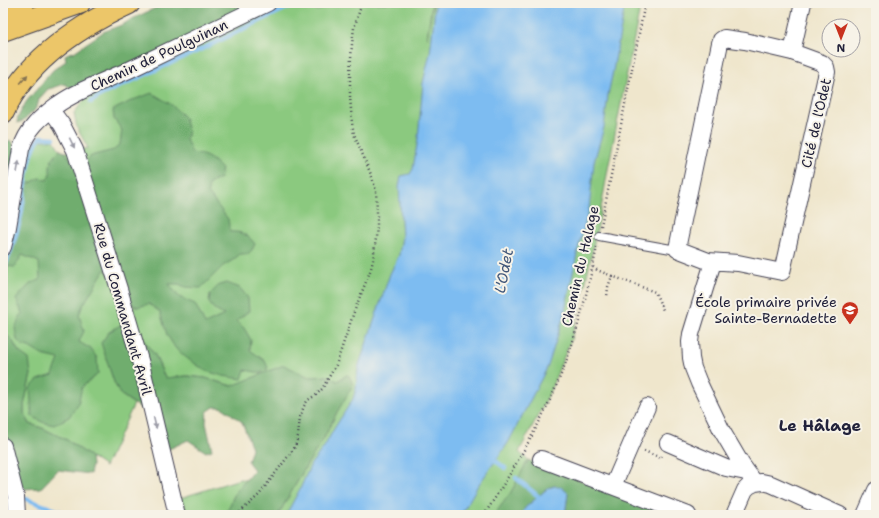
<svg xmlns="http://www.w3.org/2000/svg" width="879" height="518" font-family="'Shantell Sans',sans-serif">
  <rect width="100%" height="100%" fill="#f7f3e8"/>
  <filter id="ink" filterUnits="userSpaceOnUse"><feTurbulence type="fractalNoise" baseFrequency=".025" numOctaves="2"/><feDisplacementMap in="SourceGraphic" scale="8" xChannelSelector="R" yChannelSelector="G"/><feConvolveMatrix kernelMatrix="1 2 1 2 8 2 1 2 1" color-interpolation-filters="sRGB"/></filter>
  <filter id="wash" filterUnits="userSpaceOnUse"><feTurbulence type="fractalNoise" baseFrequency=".012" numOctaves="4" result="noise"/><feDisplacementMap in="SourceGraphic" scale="16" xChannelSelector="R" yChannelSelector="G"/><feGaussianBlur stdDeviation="0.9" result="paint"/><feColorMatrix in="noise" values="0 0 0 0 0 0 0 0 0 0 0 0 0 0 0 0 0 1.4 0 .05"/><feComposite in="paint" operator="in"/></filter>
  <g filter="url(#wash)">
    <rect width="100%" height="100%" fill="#efe6cc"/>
    <path fill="#8bc97f" stroke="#56765d" d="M284 3H312L317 11 326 7 329 3H432L427 38 433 3H515L348 515H278L308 463 324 438 336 414 350 377 347 375 337 381 327 376 232 386 205 378 187 376 165 378 155 355 108 364 114 382 120 394 134 404 105 467 67 440 42 428 30 424 24 413V405L31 374 12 340 3 331V276L10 262 20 210 29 148 38 140H54L60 150 65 152 88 148 77 128 74 113 85 99 198 43 239 27 265 14Z
      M586 3H641L608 169 599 220 585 285 571 340 547 398 519 452 528 460 532 465 665 515H430Z
      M240 479 246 480 235 493 226 515H183L180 498Z"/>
    <path fill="#70ad6e" stroke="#496854" d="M166 3H284L265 14 239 27 198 43 85 99 73 87H69L65 84C59 85 54 88 48 89L39 99 38 104 34 111 23 121 17 123 18 117 26 102 53 70 66 61 65 55 69 53 74 52 103 32 124 24 130 20Z
      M152 93 172 105 184 117 188 131 186 139 192 153C207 155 211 158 222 169L220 178 209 184 208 193 228 219 230 232C242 231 248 235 255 244L252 250 248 254H240L233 260 223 266 201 288 185 287 179 284H169L179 297 195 304 205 324 224 315 215 310 209 303 210 294 219 285 227 283 240 288 248 298 249 311 236 321 244 328 251 340 250 350 265 361 268 368 261 373 245 370 242 379 223 376 206 371 188 359 176 349 167 335 160 312 149 304 137 307 126 300 105 269 82 307 79 315 84 331 79 342 91 349 97 358 98 374 82 387 78 404 69 417 54 425 42 422 32 416 30 388 38 380 53 375 59 359 42 355 29 347 22 345 17 340 15 328 22 313 16 299 31 283 40 280 39 262 22 255 15 267 3 266V154L5 146 9 140 13 143 16 153 8 187 28 184 40 178 47 180C51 173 50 175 50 167 50 161 55 154 60 150L65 152 74 164 85 162 90 157 94 155 114 150 120 144 122 130 114 119 113 110 133 100Z
      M122 324 142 338 155 355 165 378 187 376 205 378 232 386 284 365 309 377 327 376 337 381 347 375 350 377 353 385 336 414 324 438 308 463 278 515H226L235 493 254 470 248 462 252 448 242 422 223 408 219 407H214L207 412 206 423 212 450 206 452 188 440 167 450 148 413 120 394 114 382 101 343 109 332Z
      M3 331 12 340 19 352 29 359 31 374 24 405V413L30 424 42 428 67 440 91 457 92 465 90 474 58 470 41 488 23 489 3 486Z
      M528 460 671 515H565L568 493 555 486 548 488 525 508 521 515H494L511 492Z"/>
    <path fill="#7dbcf1" stroke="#506f96" d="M435 3H625L622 22 613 71 608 95 604 127 594 162 589 209 578 249 564 315 548 366 508 443 477 487 461 515H286L301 487 311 464 324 447 334 429 353 399 356 389 357 376 359 365 390 274 399 255 402 237 399 187 401 176 410 174 413 169 418 138 423 83 430 53 434 18Z
      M555 486 561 487 568 493 565 515H521L525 508 548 488Z"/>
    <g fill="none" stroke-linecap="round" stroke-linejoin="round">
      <path stroke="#7dbcf1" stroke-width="4.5" d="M91 102 101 95 204 48 297 3
        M3 270C11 252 17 234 21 215 25 194 27 154 40 137L54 138
        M492 458 505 468
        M516 478 538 496
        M26 499 70 515"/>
    </g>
  </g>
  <g filter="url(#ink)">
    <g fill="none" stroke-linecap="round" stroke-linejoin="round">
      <g stroke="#413f51" stroke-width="10">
        <path id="service" d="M599 236 671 249H677"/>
      </g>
      <g stroke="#413f51" stroke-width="18">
        <path id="minor" d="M724 38 745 41 792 52 822 63 826 67 827 72 782 272 738 263 708 261 677 249 720 43 721 40Z
          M792 52 803 3
          M51 110 62 125 75 150 119 289 141 364 177 515
          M3 247 8 227 21 149C27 129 41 117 57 105 80 89 107 80 131 69 177 47 222 25 268 3
          M713 262 691 334 690 342 691 358 693 368 699 383 722 431 742 465 755 483 762 482 771 484 840 515
          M668 443 726 468 746 472
          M3 446 16 497 17 515
          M541 459 688 515
          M613 486 647 407
          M734 515 745 490 749 486 755 483
          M865 515 876 490"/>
      </g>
      <g stroke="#413f51" stroke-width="24">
        <path id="primary" d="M3 11 23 3
          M3 30 79 3
          M3 112C26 61 79 26 129 3"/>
      </g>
      <path stroke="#413f51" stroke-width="2.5" stroke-dasharray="1 3" stroke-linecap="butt" d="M601 226 645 3
        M593 267 597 270 612 276 608 287 607 297
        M612 276 655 292 663 310
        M644 451 661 458 662 456
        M237 515 259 495 295 447 298 436 300 417 304 406 308 400 316 395 322 389 336 365 354 312 371 269 373 260 376 238 377 225V210L376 191 372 177 354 134 352 123 350 96V72L352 44 354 28 362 3
        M484 515C516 466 547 414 567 359 580 322 589 284 597 247"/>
      <use href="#service" stroke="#fff" stroke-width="8"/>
      <use href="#minor" stroke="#fff" stroke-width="16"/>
      <use href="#primary" stroke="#ecc669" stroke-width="22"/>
    </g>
    <defs><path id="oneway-solid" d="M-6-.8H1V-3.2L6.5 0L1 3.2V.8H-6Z"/></defs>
    <use fill="#877452" href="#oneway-solid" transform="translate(24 79) rotate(-50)"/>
    <g fill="#9c9ca7">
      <use href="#oneway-solid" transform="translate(72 143) rotate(64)"/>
      <use href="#oneway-solid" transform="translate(18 167) rotate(-80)"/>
      <use href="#oneway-solid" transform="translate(155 423) rotate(76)"/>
    </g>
  </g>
  <defs>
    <g id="school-pin" transform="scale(0.9)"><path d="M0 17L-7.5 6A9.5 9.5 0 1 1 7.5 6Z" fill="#c8321e" stroke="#f7f3e8"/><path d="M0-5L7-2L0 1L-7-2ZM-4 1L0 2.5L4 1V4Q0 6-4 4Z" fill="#fff"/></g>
  </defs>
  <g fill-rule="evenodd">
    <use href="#school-pin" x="850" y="310"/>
  </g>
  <g text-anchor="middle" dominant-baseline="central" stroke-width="4" stroke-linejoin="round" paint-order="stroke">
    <g font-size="14" fill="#22223b" stroke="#f7f3e8">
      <text transform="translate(159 55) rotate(-25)">Chemin de Poulguinan</text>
      <text transform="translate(816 123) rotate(-77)">Cité de l'Odet</text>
      <text transform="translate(580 266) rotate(-77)">Chemin du Halage</text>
      <text transform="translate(123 309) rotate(74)">Rue du Commandant Avril</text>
    </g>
    <g font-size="14" fill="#22223b" stroke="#f7f3e8" text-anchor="end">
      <text x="837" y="302">École primaire privée<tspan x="837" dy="16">Sainte-Bernadette</tspan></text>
    </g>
    <g font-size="15" font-style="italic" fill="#42587b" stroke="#f7f3e8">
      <text transform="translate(504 271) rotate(-79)">L'Odet</text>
    </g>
    <g font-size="16" font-weight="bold" fill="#22223b" stroke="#f7f3e8">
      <text x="820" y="425">Le Hâlage</text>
    </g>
  </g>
  <rect width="879" height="518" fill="none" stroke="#f7f3e8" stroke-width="16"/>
  <g transform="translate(841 38) rotate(180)"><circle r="19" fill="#f7f3e8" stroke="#a29fa3"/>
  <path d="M0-3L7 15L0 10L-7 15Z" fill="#c8321e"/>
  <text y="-6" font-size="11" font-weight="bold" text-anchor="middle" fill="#22223b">N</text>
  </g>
</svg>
